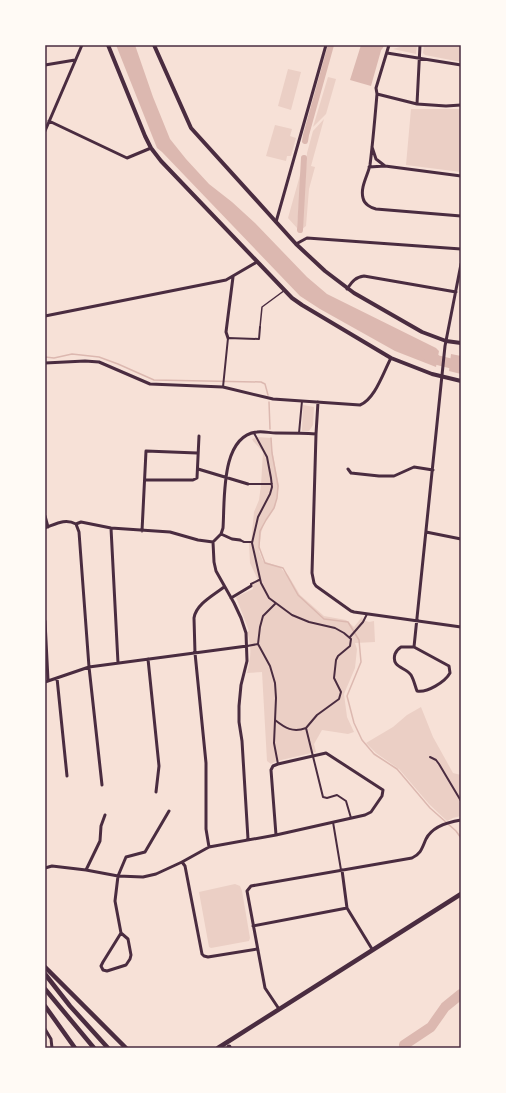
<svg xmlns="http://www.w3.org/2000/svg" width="506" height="1093" font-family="Commissioner,sans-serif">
  <rect width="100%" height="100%" fill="#f7e1d7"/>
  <path fill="#ebcfc5" d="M407 45H417L416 54 393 49Z
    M424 45H461V62L425 55 423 53Z
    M288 69 301 72 291 110 278 106Z
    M328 77 336 79 326 114 313 127Z
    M411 109H461V172L406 165Z
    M324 119 311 166 315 167 309 189 306 226 302 229 307 153 313 131Z
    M275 125 292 129 290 136 296 138 291 156H287L286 161 266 156Z
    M302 168 297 228 288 218Z
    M303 405 314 407 313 425 309 431H302Z
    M257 437 271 438 272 450 279 486 275 507 265 521 261 533 259 551 263 561 280 567 285 573 288 575 300 595 324 616 346 620 354 627 362 617 363 620 369 622 374 621 375 642 355 643 357 649 355 668 344 694 347 717 354 732 348 734 322 730 314 744 316 752 277 761 271 764 267 761 262 672 247 673C251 657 252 647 247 632L249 631 236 597 253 589 252 584 258 580 250 563 249 543H251L254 512 259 500 261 485 263 452 253 441 252 439Z
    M421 707 433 737 453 773 461 775V816L453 818 447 821 429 804 399 769 376 753 366 743 393 727 407 715Z
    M235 884 240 886 242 891 250 938 249 941 211 948 209 947 199 892Z"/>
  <path fill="#dcb8b0" d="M116 45H135L153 97 170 139 186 159 209 184 232 202 255 223 307 277 327 294 436 348 439 351 436 367 395 351 320 309 300 296 162 152 157 148Z
    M361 45H374L382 47 371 86 350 80Z
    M451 354 461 356V374L449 371Z"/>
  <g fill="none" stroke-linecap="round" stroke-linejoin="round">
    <path stroke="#dcb8b0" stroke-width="1.5" d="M45 357 54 358 72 354 99 357 118 364 154 380 261 382 265 384 268 395
      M269 402 270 429
      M271 438 272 453 278 486 277 498 274 508 266 520 260 531 259 547 265 563 283 568 298 595 324 619 348 622 359 640 361 662 347 696 354 723 362 740 374 754 397 769 430 808 456 831 461 838"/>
    <path stroke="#dcb8b0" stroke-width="6" d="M374 45 380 47 381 45
      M305 141 306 135 331 45
      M300 230 304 158"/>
    <path stroke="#dcb8b0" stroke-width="10" d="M426 354 437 360 461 366
      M404 1045 431 1027 445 1007 461 994"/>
    <path stroke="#4a2c40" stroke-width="1.5" d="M260 327 262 307 285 290"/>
    <path stroke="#4a2c40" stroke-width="2" d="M223 387 228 338 259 339 260 327
      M254 433 267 457 271 478 272 487 270 494 258 517 252 543 261 583 269 598 292 615 309 622 335 628 344 633 351 639 350 646 338 656 336 660 334 678 341 692 339 699 317 715 306 728 323 797 327 798 337 795 346 801 351 818
      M299 433 302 401
      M248 484H272
      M240 540 244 542H252
      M251 586V584L259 580
      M275 604 263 616 260 627 258 644 270 666 275 683 276 698 274 743 278 764
      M350 637 363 622 367 614
      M247 646 258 644
      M275 720C285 728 293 733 306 728
      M430 757 436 760 439 764 461 801
      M333 822 341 870"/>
    <path stroke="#4a2c40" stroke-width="3" d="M389 45 376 88 377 94C375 117 373 141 370 165 368 175 360 187 363 198 364 204 371 208 376 209L461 216
      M387 53 461 65
      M45 65 75 60
      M377 94 417 104 446 106 461 105
      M417 104 420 45
      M49 121 127 158 151 148
      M45 131 82 45
      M372 147 376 159 385 166
      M369 167 385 166 461 176
      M276 222 326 45
      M296 244 307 238 461 249
      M347 289C352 282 355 277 364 276L456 292
      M45 316 226 280 257 262
      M228 338 226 332 233 277
      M45 363 85 361 99 362 150 384 223 387 273 399 360 405C375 399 383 373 391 358
      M318 402 316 434 312 573 314 583 316 586 351 611 354 612 461 627
      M198 469 248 484
      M348 469 351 473 379 476H394L414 467 433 470
      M145 480H193L197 478 199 436
      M45 516 48 527
      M76 524 79 532 89 667 102 785
      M45 528C56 524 65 518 76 524L81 522 111 528 170 532 198 540 213 542
      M111 528 118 663
      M142 531 146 451 197 453
      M426 532 461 539
      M221 534 232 539 240 540
      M213 542 214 562 216 571 234 603 241 618 246 633 247 661 241 685 239 706V722L242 741 248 839
      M213 542 221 534 223 528C225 501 220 436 257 432 263 431 270 433 276 433 289 433 303 433 316 434
      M231 598 251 586
      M45 621 48 680
      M401 647H414L449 666 450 673C445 682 427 693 417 691 415 686 414 680 411 675 406 667 391 668 395 654 396 651 398 649 401 647Z
      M414 647 445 346 461 264
      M148 659 159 766 156 792
      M57 678 67 776
      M45 682 89 667 247 646
      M209 847 206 829V763L195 653 194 618C196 604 214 595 224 587
      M182 862 185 866 202 954 204 956 208 957 257 949
      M45 868 52 866 86 870 118 876 143 877 156 874 182 862 209 847 276 835 365 815 371 812 382 796 383 790 326 753 278 764 273 766 271 770 276 835
      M86 870 100 841 101 826 105 815
      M342 870 347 908 372 949
      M253 926 347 908
      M121 933 128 939 131 955 130 959 126 965 107 971 103 970 101 966 103 962 121 933 115 901 118 876 126 857 145 852 169 811
      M279 1009 265 988 247 891 251 886 412 858C421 854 422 848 426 839 432 827 448 822 461 820
      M45 1029 51 1039 52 1048"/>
    <path stroke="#4a2c40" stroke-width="4" d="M108 45 145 136 151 148 161 161 292 298 302 305 391 358 432 374 461 381
      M154 45 191 128 296 244 325 271 354 293 422 332 446 341 461 343"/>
    <path stroke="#4a2c40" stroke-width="4.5" d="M45 967 126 1048
      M45 974 70 1006 108 1048
      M45 989 94 1048
      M45 1006 75 1048
      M218 1048 461 894"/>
    <path stroke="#4a2c40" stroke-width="5" d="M229 1048V1047"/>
  </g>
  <rect width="506" height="1093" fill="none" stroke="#fffaf5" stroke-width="92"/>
  <rect x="46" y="46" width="414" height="1001" fill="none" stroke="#4a2c40" stroke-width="1.5"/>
</svg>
